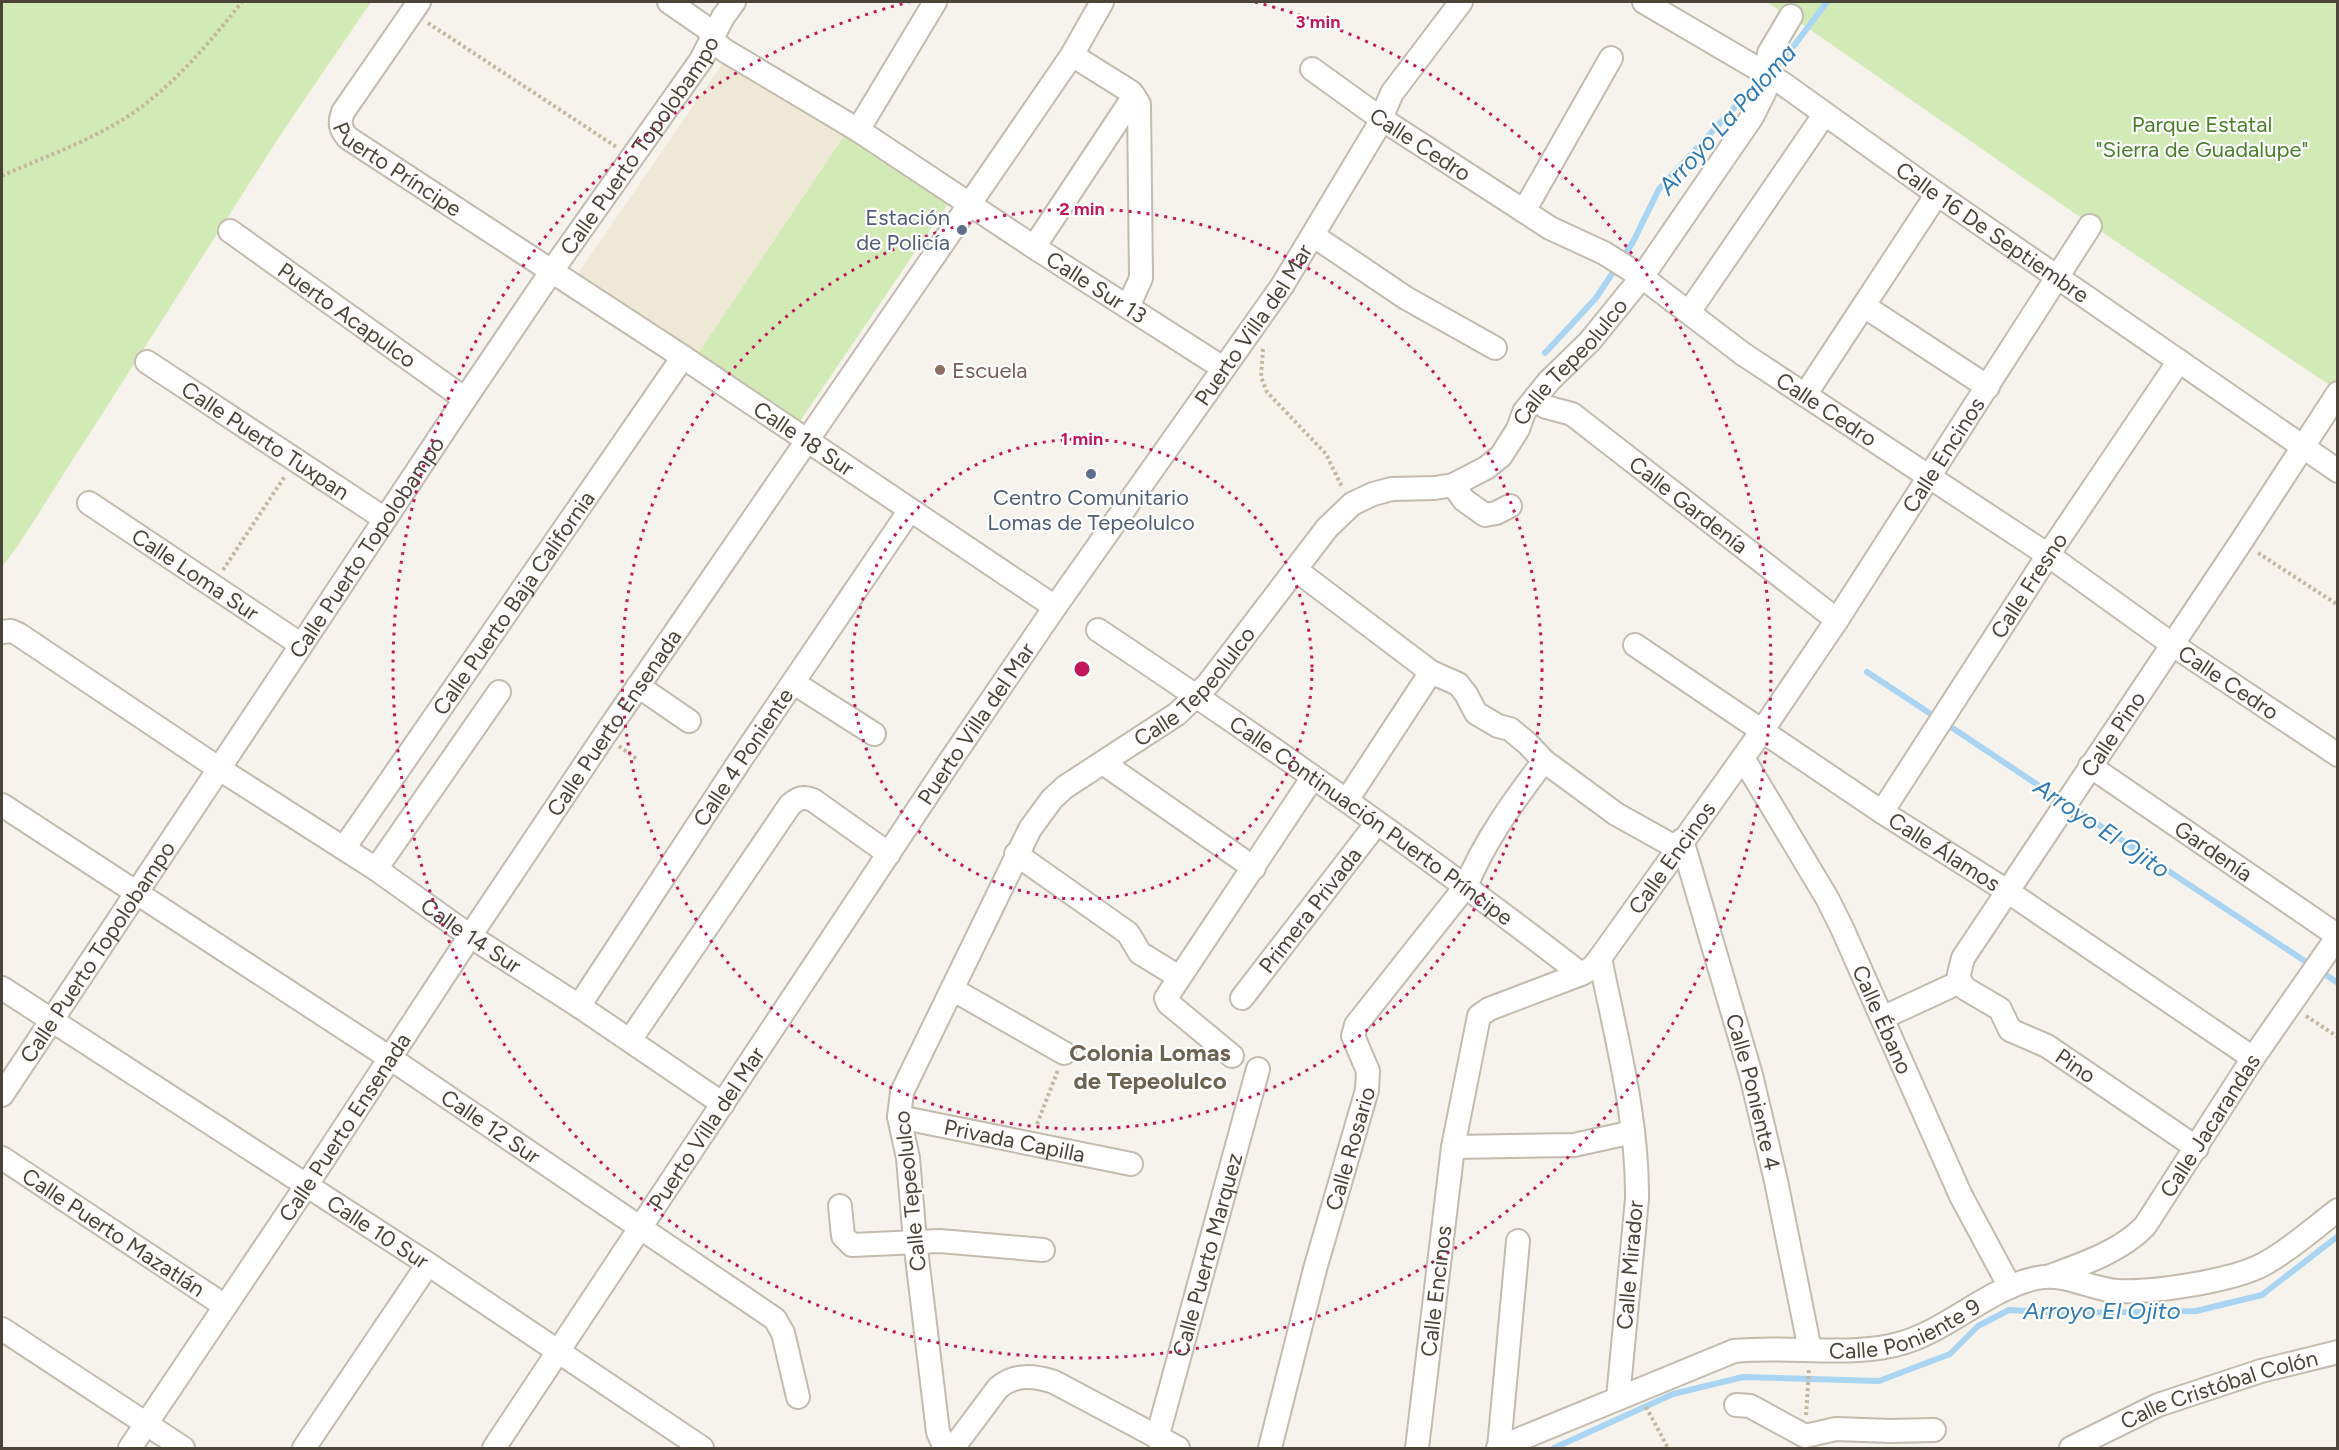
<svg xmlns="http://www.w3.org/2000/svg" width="2339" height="1450" font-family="Figtree,sans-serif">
  <rect width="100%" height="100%" fill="#f6f3ec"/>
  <path fill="#efe8d6" d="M730 52 848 130 695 358 577 275Z"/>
  <path fill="#d2eab5" d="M2 2H371L279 137 19 544 2 567Z
    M1766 2H2337V390L2084 220 1805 26Z
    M848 130 949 202 794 430 695 358Z"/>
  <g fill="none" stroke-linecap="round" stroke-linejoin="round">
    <path stroke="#a9d4f2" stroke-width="6" d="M1774 66 1793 47 1827 2
      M1545 353 1596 298 1633 242 1659 189 1759 81
      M1867 672 1937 718
      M1945 723 2062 801
      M2070 806 2338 983
      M1554 1448 1673 1394 1743 1377 1879 1381 1950 1354 1978 1326 2009 1310 2064 1313 2196 1311 2262 1295 2338 1236"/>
    <g stroke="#c2bbae" stroke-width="26">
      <g id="minor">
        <path id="s1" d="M419 2 343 112C339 123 340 129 348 138L683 357 1055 607"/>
        <path id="s2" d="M669 2 708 29 716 43 724 50 858 130 1034 247 1223 368"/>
        <path id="s3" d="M1644 2 1782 83 1937 194 2338 471"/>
        <path d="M1072 55 1131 92 1139 104 1141 278 1128 307"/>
        <path id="s4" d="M1312 69 1380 118 1524 211 1550 228 1604 253 1642 277 1743 354 2048 555 2173 645 2338 755"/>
        <path d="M858 130 935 2"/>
        <path d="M1524 211 1611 58"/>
        <path id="s5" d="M230 231 465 399"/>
        <path d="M1314 236 1406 298 1495 348"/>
        <path d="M1034 247 1134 96"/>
        <path d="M1864 306 1988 387"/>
        <path d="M1689 312 1824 115"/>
        <path id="s6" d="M147 362 385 519"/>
        <path d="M1805 395 1937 194"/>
        <path id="s7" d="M1535 398 1546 407 1572 414 1837 620"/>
        <path d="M1453 485 1464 500 1485 515 1496 513 1510 506"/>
        <path id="s8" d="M89 503 300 644"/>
        <path d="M1296 570 1431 672 1458 684 1466 694 1476 713 1498 726 1510 729 1528 744 1544 761 1616 814 1677 848"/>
        <path id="s9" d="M1098 630C1263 740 1425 853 1581 974"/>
        <path id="s10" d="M2 632 11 631 18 634 218 768 376 869 470 936 579 1006 723 1104"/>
        <path id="s11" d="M1635 645 1882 812 2007 891 2253 1058"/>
        <path d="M794 683 874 734"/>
        <path d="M638 686 689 721"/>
        <path id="s12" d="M1743 758 1827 898 1842 928 1961 1196 2010 1287"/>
        <path d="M1103 763 1254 868"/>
        <path id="s13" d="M2090 766 2338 936"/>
        <path d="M1347 800 1431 672"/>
        <path id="s14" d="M2 805 390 1058 775 1319 783 1333 798 1397"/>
        <path id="s15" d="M1882 812 2048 555 2179 361"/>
        <path id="s16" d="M1682 840 1751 1075 1776 1181 1810 1350"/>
        <path id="s17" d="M344 848 683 357"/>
        <path d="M1016 854 1128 933 1140 953 1179 977"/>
        <path d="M376 869 499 692"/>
        <path d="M1600 958C1616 1037 1638 1119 1637 1199L1618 1398"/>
        <path id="s18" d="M1960 982 1966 989 2000 1009 2010 1030 2047 1046 2197 1148"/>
        <path id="s19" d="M2 988 428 1264 702 1448"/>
        <path d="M952 989 1064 1053"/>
        <path id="s20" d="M1242 998 1377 823"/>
        <path id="s21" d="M579 1006 741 759 910 510"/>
        <path id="s22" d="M1882 1018 1960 982 1959 974 1963 958 2241 542 2338 393"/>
        <path d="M630 1040 790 805C798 798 803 796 813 800L889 854"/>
        <path d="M1232 1056 1168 1003 1166 998 1313 777"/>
        <path id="s23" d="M2 1095 465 399 551 272 701 60 723 17 734 2"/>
        <path id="s24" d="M899 1117 1131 1164"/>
        <path d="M1453 1147 1574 1145 1633 1132"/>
        <path id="s25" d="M2 1158 225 1306"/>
        <path d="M840 1206 843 1236 852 1245 940 1241 1043 1250"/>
        <path id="s26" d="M2050 1276C2083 1264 2121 1251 2145 1226L2253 1058 2338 936"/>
        <path d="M2 1329 183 1448"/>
        <path d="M1736 1405 1750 1406 1805 1436 1836 1429 1890 1431 1934 1430"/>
        <path id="s27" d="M1157 1438 1258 1069"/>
        <path id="s28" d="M130 1448 306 1186 470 936 604 736 1072 55 1102 2"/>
        <path d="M304 1448 428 1264"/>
        <path id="s29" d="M494 1448 948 764 1055 607 1282 286 1377 128 1392 93 1461 2"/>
        <path id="s30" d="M945 1448 938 1432 915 1241 908 1158 899 1117 902 1092 1030 829 1052 799 1065 787 1177 714 1208 684 1327 528 1352 504 1373 494 1392 489 1435 488 1453 485 1486 468 1501 456 1518 429 1524 412 1549 381 1590 341 1642 277 1752 117 1765 91 1769 53 1791 16"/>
        <path d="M953 1448 998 1388C1015 1373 1035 1376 1054 1382L1178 1448"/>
        <path id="s31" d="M1270 1448 1315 1269 1367 1090 1368 1071 1353 1036 1356 1025 1466 886C1485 840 1514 800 1544 761"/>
        <path id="s32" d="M1417 1448 1453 1147 1479 1016 1489 1009 1581 974 1592 968 1600 958 1762 731 1837 620 2090 226"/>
        <path id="s33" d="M1498 1448 1734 1351C1787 1345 1853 1358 1902 1343 1949 1329 1991 1287 2037 1278 2065 1272 2090 1289 2117 1291 2152 1293 2233 1281 2264 1264 2290 1250 2314 1228 2338 1210"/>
        <path d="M1499 1448 1518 1241"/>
        <path id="s34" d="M2071 1448 2158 1405 2261 1371 2338 1352"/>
      </g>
    </g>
    <path stroke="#c4b79f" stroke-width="4" stroke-dasharray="3 3" stroke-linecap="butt" d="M428 23 618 148
      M2 176C37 160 76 146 110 127 164 98 204 49 242 2
      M1263 349 1261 377 1267 392 1326 454 1342 487
      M2258 553 2338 605
      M223 570 285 476
      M619 746 637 759
      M2306 1016 2338 1037
      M1037 1124 1058 1070
      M1646 1407 1668 1448
      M1806 1415 1809 1369"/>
    <use href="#minor" stroke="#fff" stroke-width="22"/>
  </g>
  <g fill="none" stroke="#c2185b" stroke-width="3" stroke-dasharray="3 6">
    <circle cx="1082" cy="669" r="230"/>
    <circle cx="1082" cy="669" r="460"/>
    <path d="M1255 2A689 689 0 1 1 909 2"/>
  </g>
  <g fill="#5c6f8a" stroke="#fff" stroke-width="2">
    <circle cx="962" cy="230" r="6"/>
    <circle cx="1091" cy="474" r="6"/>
  </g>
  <circle fill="#8d6e63" stroke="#fff" stroke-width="2" cx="940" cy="370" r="6"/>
  <g text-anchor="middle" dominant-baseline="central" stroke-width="4.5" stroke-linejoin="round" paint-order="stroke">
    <g font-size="22" fill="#4a7f2a" stroke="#fff">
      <text x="2202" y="124">Parque Estatal<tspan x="2202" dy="25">"Sierra de Guadalupe"</tspan></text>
    </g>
    <g font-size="22" fill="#4b4439" stroke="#fff">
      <text stroke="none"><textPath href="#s4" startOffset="132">Calle Cedro</textPath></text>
      <text stroke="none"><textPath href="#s23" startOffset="1144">Calle Puerto Topolobampo</textPath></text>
      <text stroke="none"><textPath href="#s1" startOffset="220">Puerto Príncipe</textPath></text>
      <text stroke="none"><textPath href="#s3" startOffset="418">Calle 16 De Septiembre</textPath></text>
      <text stroke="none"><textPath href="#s2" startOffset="516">Calle Sur 13</textPath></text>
      <text stroke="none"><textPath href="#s5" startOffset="144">Puerto Acapulco</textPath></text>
      <text stroke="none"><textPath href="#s29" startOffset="1356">Puerto Villa del Mar</textPath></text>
      <text stroke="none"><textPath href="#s30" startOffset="1394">Calle Tepeolulco</textPath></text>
      <text stroke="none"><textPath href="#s4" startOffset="618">Calle Cedro</textPath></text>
      <text stroke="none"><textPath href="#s1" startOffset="708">Calle 18 Sur</textPath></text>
      <text stroke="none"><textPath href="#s6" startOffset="142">Calle Puerto Tuxpan</textPath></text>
      <text stroke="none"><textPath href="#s32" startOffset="1182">Calle Encinos</textPath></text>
      <text stroke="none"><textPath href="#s7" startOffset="189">Calle Gardenía</textPath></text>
      <text stroke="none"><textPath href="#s23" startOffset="658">Calle Puerto Topolobampo</textPath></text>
      <text stroke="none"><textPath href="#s8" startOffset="128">Calle Loma Sur</textPath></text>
      <text stroke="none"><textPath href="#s15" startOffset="270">Calle Fresno</textPath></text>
      <text stroke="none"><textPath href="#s17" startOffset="298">Calle Puerto Baja California</textPath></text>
      <text stroke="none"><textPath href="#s4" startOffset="1104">Calle Cedro</textPath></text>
      <text stroke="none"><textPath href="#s30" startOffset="873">Calle Tepeolulco</textPath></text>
      <text stroke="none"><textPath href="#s28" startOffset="872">Calle Puerto Ensenada</textPath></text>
      <text stroke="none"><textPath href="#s29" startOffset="870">Puerto Villa del Mar</textPath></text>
      <text stroke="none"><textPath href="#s22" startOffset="380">Calle Pino</textPath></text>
      <text stroke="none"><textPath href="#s21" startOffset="298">Calle 4 Poniente</textPath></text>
      <text stroke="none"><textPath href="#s9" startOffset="333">Calle Continuación Puerto Príncipe</textPath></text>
      <text stroke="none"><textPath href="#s13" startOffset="150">Gardenía</textPath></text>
      <text stroke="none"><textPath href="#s11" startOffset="372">Calle Álamos</textPath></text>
      <text stroke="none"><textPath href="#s32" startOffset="696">Calle Encinos</textPath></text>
      <text stroke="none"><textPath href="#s20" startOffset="111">Primera Privada</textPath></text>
      <text stroke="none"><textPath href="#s10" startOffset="561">Calle 14 Sur</textPath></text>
      <text stroke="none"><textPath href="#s23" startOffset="172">Calle Puerto Topolobampo</textPath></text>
      <text stroke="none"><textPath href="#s12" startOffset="297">Calle Ébano</textPath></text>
      <text stroke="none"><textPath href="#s18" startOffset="147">Pino</textPath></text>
      <text stroke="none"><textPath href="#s16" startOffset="262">Calle Poniente 4</textPath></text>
      <text stroke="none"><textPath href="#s26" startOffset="228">Calle Jacarandas</textPath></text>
      <text stroke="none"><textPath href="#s14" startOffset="585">Calle 12 Sur</textPath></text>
      <text stroke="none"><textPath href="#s28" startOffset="386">Calle Puerto Ensenada</textPath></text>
      <text stroke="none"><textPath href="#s29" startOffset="384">Puerto Villa del Mar</textPath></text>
      <text stroke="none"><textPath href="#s24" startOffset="118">Privada Capilla</textPath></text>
      <text stroke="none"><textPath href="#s31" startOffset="310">Calle Rosario</textPath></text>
      <text transform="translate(910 1191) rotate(-96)">Calle Tepeolulco</text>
      <text stroke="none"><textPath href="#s25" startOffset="134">Calle Puerto Mazatlán</textPath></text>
      <text stroke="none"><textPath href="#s19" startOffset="448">Calle 10 Sur</textPath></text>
      <text stroke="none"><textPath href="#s27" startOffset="190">Calle Puerto Marquez</textPath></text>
      <text transform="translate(1630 1265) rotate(-85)">Calle Mirador</text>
      <text stroke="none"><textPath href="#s32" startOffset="158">Calle Encinos</textPath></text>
      <text stroke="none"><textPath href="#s33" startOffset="430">Calle Poniente 9</textPath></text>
      <text stroke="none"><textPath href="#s34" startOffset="160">Calle Cristóbal Colón</textPath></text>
    </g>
    <g font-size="22" fill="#4e5e75" stroke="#fff" text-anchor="end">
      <text x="950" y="217">Estación<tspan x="950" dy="25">de Policía</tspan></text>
      <text x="1091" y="497" text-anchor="middle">Centro Comunitario<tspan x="1091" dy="25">Lomas de Tepeolulco</tspan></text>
    </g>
    <g font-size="22" fill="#785e54" stroke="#fff" text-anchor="start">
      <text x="952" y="370">Escuela</text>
    </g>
    <g font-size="24" font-style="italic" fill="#2e7ab2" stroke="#fff">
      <text transform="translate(1727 119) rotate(-48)">Arroyo La Paloma</text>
      <text transform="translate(2102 828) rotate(34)">Arroyo El Ojito</text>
      <text x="2102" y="1310">Arroyo El Ojito</text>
    </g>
    <g font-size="24" font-weight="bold" fill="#6e6250" stroke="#fff">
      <text x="1150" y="1052">Colonia Lomas<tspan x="1150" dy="28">de Tepeolulco</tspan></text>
    </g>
  </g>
  <circle cx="1082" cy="669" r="9" fill="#c2185b" stroke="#fff" stroke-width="3"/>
  <g font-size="18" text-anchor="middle" font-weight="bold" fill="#c2185b" stroke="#fff" stroke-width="4.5" stroke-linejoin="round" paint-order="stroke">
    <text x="1318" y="28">3 min</text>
    <text x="1082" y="215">2 min</text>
    <text x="1082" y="445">1 min</text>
  </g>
  <rect width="2339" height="1450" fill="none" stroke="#4b4439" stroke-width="6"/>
</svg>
